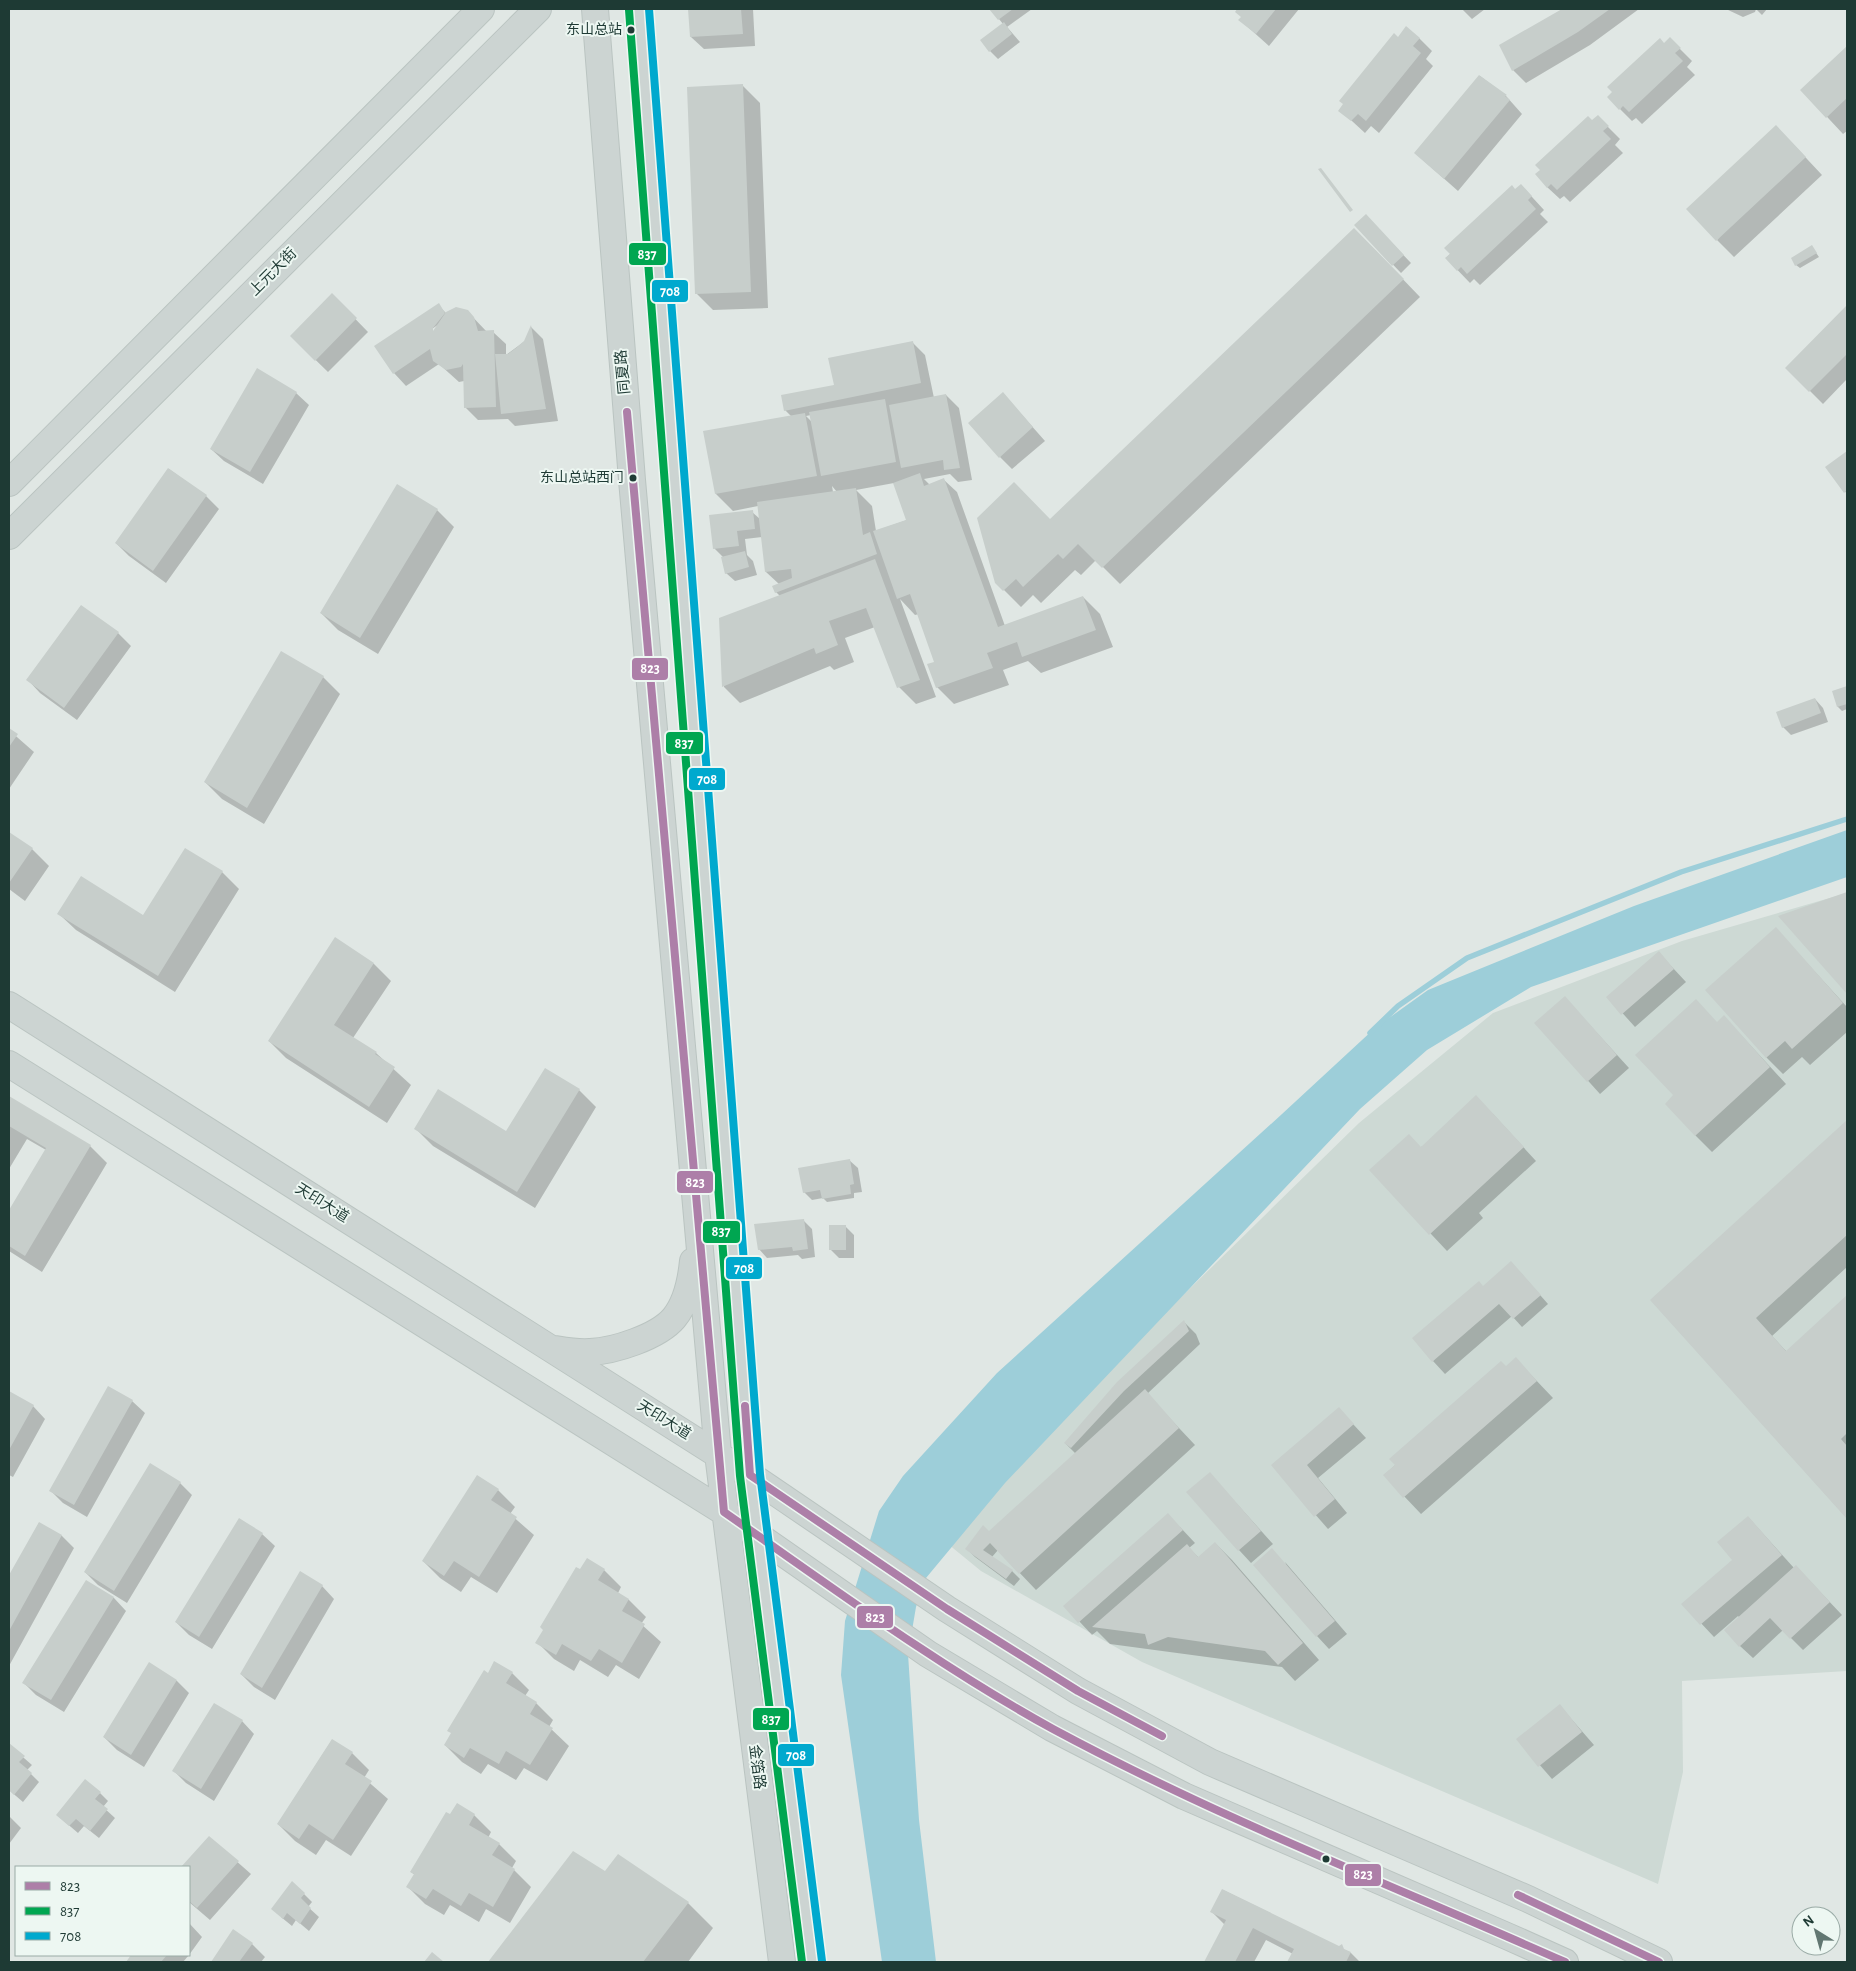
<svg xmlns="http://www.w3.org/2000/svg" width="1856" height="1971" font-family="'Alegreya Sans','Noto Sans SC',sans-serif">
  <rect width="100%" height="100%" fill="#e0e7e4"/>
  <path fill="#cdd9d4" d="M1847 893V1671L1682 1681 1683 1772 1658 1884 1142 1662 981 1571 948 1544 1122 1355 1359 1123 1493 1013 1682 941Z"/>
  <path fill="#9dced9" d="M1847 830V877L1531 987 1427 1050 1360 1109 1005 1483 926 1578 916 1607 908 1654 919 1820 936 1962H882L841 1675 845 1621 879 1511 903 1476 997 1373 1282 1114 1375 1028 1428 990 1634 906Z"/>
  <path fill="#0003" fill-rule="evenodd" d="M690 9H753L755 46 704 49 691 37Z
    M991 9H1032L1007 27 1020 42 998 59 990 51 1003 24Z
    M1239 9H1299L1269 46 1240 20 1242 17 1237 12Z
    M1462 9H1485L1472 19Z
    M1564 9H1639L1590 45 1526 83 1513 70Z
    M1726 9H1767L1762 15 1756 9 1755 12 1743 17Z
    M1398 38H1419L1432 51 1426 59 1433 66 1379 133 1371 126 1365 133 1340 110Z
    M1670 39 1692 61 1687 67 1695 75 1642 124 1636 118 1632 121 1620 109 1664 44Z
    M1847 48V131L1843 134 1802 90Z
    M1480 76 1506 96 1522 114 1458 191 1415 153Z
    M743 86 760 103 768 308 713 310 696 293Z
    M1598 117 1620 139 1615 145 1623 153 1570 202 1564 196 1560 199 1547 187 1592 122Z
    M1793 144 1822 175 1734 257 1717 240Z
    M1521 185 1544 210 1540 214 1548 222 1480 285 1474 279 1470 283 1446 258Z
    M1366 216 1411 263 1401 273 1356 226Z
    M1371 246 1420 297 1120 584 1096 560 1081 575 1075 570 1041 603 1033 595 1021 607 997 583 1050 520Z
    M1812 247 1819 257 1800 268 1796 265Z
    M332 295 368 332 328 372 291 336Z
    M438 305 447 314 467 311 487 332H493L506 344V355L525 341 531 327 543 339 558 421 515 426 508 419 478 420 465 407 464 381 459 382 439 364 406 386 394 373ZM439 324 431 337 432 329Z
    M1847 307V379L1823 404 1787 368Z
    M912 342 925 355 934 398 946 395 959 408 972 480 958 482 950 474 924 479 930 485 944 480 957 492 1005 626 1083 597 1100 614 1113 647 1041 673 1028 661 1003 670 1009 685 954 704 937 687 936 662 919 614 915 615 900 599 936 697 916 704 899 687 875 627 845 638 854 662 834 670 830 666 740 703 724 687 721 619 781 597 776 592 779 584 766 572 762 537 745 539 747 555 753 561 757 575 735 581 726 573 724 558 714 548 752 512 760 519 758 506 733 511 716 494 704 432 792 417 785 410 833 386ZM811 415 812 422 806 416ZM894 483 907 520 876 531 872 506 856 490ZM832 486 837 492H833Z
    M296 393 309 405 263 484 224 461 211 449Z
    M1015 407 1045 441 1012 469 1000 457Z
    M1847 452V494L1827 468Z
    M169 469 206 496 219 509 166 583 129 556 116 543Z
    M437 510 454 527 378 654 338 630 321 613Z
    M81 606 118 633 131 646 77 720 40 693 28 680Z
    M282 653 323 677 340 694 264 824 222 799 205 782Z
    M1847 688V709L1842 711 1838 707 1833 692Z
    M1815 699 1823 708 1828 722 1791 735 1783 727Z
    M9 730 34 752 9 789Z
    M9 833 32 849 49 866 25 901 9 889Z
    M222 872 239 889 175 992 76 930 59 914 144 917Z
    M1847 893V992L1780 917Z
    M1776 929 1847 1007V1032L1810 1065 1802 1057 1783 1074 1766 1057Z
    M335 939 374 964 391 981 353 1038 376 1053 411 1085 387 1123 286 1058 269 1041Z
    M1659 953 1686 982 1635 1027 1608 997Z
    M1565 998 1629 1068 1600 1094 1536 1023Z
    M1717 1023 1740 1034 1786 1084 1712 1152 1695 1135 1675 1096Z
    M579 1090 596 1107 535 1208 433 1146 416 1129 507 1132Z
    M9 1097 90 1146 107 1163 42 1272 9 1251V1213L46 1150 27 1139 9 1169Z
    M1493 1114 1536 1161 1479 1213 1483 1218 1447 1251 1371 1170Z
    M1847 1122V1267L1772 1336 1787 1352 1847 1297V1518L1651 1300Z
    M849 1160 858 1168 862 1192 854 1193V1198L827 1202 823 1198 812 1200 804 1192Z
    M803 1220 812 1229 815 1257 802 1259 798 1255 767 1258 759 1249Z
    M845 1226 854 1235V1258H839L831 1250Z
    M1519 1271 1548 1304 1522 1327 1512 1316 1445 1374 1433 1361 1483 1287Z
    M1184 1322 1196 1334 1200 1344 1147 1394 1195 1445 1036 1590 998 1550 992 1557 1012 1571 1020 1579 1014 1586 975 1557 967 1549 989 1533 1076 1454 1065 1443Z
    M1516 1359 1553 1398 1421 1514 1384 1475Z
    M9 1392 33 1406 45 1419 13 1477 9 1475Z
    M132 1401 145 1413 87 1517 63 1503 51 1491Z
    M1339 1409 1366 1438 1318 1478 1347 1513 1328 1529 1272 1465Z
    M1210 1474 1273 1544 1251 1563 1239 1550Z
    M180 1483 192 1495 127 1603 98 1585 85 1572Z
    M498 1490 515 1507 510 1514 534 1535 497 1593 471 1577 461 1592 440 1578 423 1561Z
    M1748 1517 1794 1568 1808 1579 1842 1615 1803 1650 1783 1630 1753 1658 1740 1646V1618L1738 1616 1714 1637 1683 1604 1734 1560Z
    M39 1523 62 1536 74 1548 9 1666V1578Z
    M1180 1527 1195 1543 1189 1548 1199 1558 1215 1543 1232 1560 1319 1660 1295 1681 1282 1667 1110 1644 1097 1631 1092 1635 1065 1606Z
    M262 1534 275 1546 212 1649 189 1635 176 1622Z
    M1285 1562 1347 1634 1329 1649 1317 1636Z
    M604 1570 621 1587 618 1593 629 1600 646 1617 641 1624 661 1642 639 1679 616 1665 608 1677 580 1660 574 1671 554 1659 537 1642 580 1571Z
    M86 1582 114 1598 126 1611 64 1712 36 1695 24 1683Z
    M322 1586 334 1599 275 1700 254 1687 241 1674Z
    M149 1664 177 1681 189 1693 144 1767 117 1750 104 1737Z
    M512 1673 529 1690 525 1696 536 1703 553 1720 549 1727 569 1746 547 1781 524 1768 516 1780 488 1764 481 1774 462 1762 445 1745Z
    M1560 1706 1594 1745 1552 1779 1518 1740Z
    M242 1721 254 1734 214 1801 186 1783 174 1771Z
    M332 1740 352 1753 369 1770 364 1778 388 1799 351 1856 326 1840 316 1855 295 1841 278 1824Z
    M9 1745 32 1765 27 1770 39 1782 23 1802 9 1790Z
    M100 1793 108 1801 103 1807 115 1818 99 1838 84 1826 78 1833 57 1815Z
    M457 1805 474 1815 491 1832 488 1838 499 1844 516 1861 512 1868 531 1887 510 1923 486 1909 479 1922 450 1905 444 1915 425 1904 408 1887 415 1875 411 1872Z
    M9 1816 21 1828 9 1844Z
    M209 1837 251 1874 210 1920 189 1902V1867H183Z
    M573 1853 605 1873 688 1903 713 1928 688 1962H489Z
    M1223 1890 1351 1953 1360 1962H1289L1293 1954 1266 1940 1254 1962H1206L1225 1925 1212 1912Z
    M304 1894 312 1902 308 1907 319 1917 309 1931 296 1920 292 1926 281 1917Z
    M189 1923 202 1937 189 1955Z
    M233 1931 252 1944 265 1957 261 1962H212Z
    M133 1955H189L183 1962H127Z"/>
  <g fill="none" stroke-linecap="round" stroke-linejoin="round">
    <path stroke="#9dced9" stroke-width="5.5" d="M1370 1033 1398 1006 1467 958 1681 872 1847 819"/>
  </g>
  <path fill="#c7cecb" d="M688 9H741L743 34 690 37Z
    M989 9H1013L998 20Z
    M1237 9H1276L1256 34 1238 20 1241 17 1235 12Z
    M1562 9H1610L1578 32 1512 71 1499 45Z
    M1004 22 1012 34 989 52 980 40Z
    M1406 26 1420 38 1413 46 1421 53 1366 121 1358 114 1351 121 1338 111 1343 104 1339 101 1394 33 1398 37Z
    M1670 37 1681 48 1675 53 1683 61 1629 112 1623 106 1619 110 1607 97 1612 92 1607 87 1660 38 1664 43Z
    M1847 46V98L1826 118 1800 90Z
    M1479 75 1507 95 1505 96 1510 100 1444 179 1414 153Z
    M743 84 751 292 695 294 687 87Z
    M1598 115 1609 126 1603 131 1611 139 1557 190 1551 184 1547 188 1535 174 1540 170 1535 165 1588 116 1592 120Z
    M1776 125 1806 157 1716 241 1686 209Z
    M1321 168 1353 210 1350 212 1318 169Z
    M1521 184 1532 196 1528 200 1536 209 1467 274 1461 267 1457 271 1445 258 1450 254 1444 248 1512 185 1515 189Z
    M1366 214 1404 255 1392 266 1354 225Z
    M1354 228 1404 279 1102 568 1078 544 1063 559 1058 554 1023 587 1016 579 1003 591 995 583 977 518 1014 482 1050 519Z
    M1812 245 1817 253 1795 266 1791 258Z
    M332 293 357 318 315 361 290 336Z
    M439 303 445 313 433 328V331L446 312 456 307 468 310 474 317 478 331 494 330 496 407 464 408 463 364 461 367 446 370 433 361 430 349 393 374 374 346Z
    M1847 305V354L1809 392 1785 368Z
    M531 325 546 409 501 414 495 354H508L516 348 524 341Z
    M913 341 921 383 784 411 781 395 834 385 828 358Z
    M257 368 297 392 250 472 210 449Z
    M1003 392 1033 427 999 458 968 423Z
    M946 394 960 468 944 470 943 460 901 468 889 405Z
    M885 399 896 462 821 476 809 412Z
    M805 413 817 476 715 494 703 431Z
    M1847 451V490L1844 493 1825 467Z
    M168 468 207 495 153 571 115 543Z
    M920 473 924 486 944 478 998 627 1083 596 1096 630 1022 657 1017 642 987 653 993 668 936 688 927 664 934 662 910 594 897 599 873 531 906 520 893 483Z
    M397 484 438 509 360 638 320 613Z
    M856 488 863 535 870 532 877 554 775 593 772 586 792 578 791 569 765 572 757 502Z
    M753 510 755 529 737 531 739 546 713 549 709 515Z
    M745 551 749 567 725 574 721 557Z
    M875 559 920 680 897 688 866 608 829 621 838 645 816 654 814 648 722 687 719 618Z
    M81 605 119 632 64 708 26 680Z
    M281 651 324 676 247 808 204 782Z
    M1847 686V704L1837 707 1832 691Z
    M1815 698 1821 713 1782 728 1776 712Z
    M9 728 18 734 9 747Z
    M9 832 33 848 9 883Z
    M185 848 223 871 158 976 57 914 81 876 143 915Z
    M1847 892V994L1778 916Z
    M1776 927 1843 1003 1792 1049 1785 1041 1766 1058 1705 990Z
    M335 937 374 963 334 1025 377 1052 375 1054 395 1067 369 1107 268 1041Z
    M1659 951 1674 969 1621 1015 1606 997Z
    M1565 996 1617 1055 1587 1082 1534 1023Z
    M1696 999 1717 1022 1724 1015 1770 1067 1695 1136 1665 1104 1673 1095 1635 1055Z
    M545 1068 580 1089 517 1192 414 1129 438 1089 506 1131Z
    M1476 1095 1524 1147 1429 1235 1369 1170 1409 1134 1421 1147Z
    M9 1096 91 1145 25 1256 9 1246V1210L46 1148 9 1126Z
    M1847 1120V1235L1756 1318 1786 1351 1847 1295V1433L1841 1439 1847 1446V1519L1650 1300Z
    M850 1159 854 1184 850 1185 851 1194 822 1199 820 1190 803 1193 798 1168Z
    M804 1219 808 1249 793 1251 792 1247 758 1250 754 1224Z
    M829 1225H846V1250H829Z
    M1511 1261 1541 1295 1513 1319 1499 1304 1432 1362 1412 1338 1479 1281 1483 1286Z
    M1184 1320 1189 1331 1124 1391 1071 1448 1064 1443 1117 1382Z
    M1516 1357 1537 1381 1403 1498 1383 1475 1395 1465 1389 1459 1501 1361 1506 1366Z
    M108 1386 133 1400 74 1505 49 1491Z
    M1145 1389 1179 1428 1019 1574 990 1543 983 1550 1013 1570 1006 1579 965 1549 983 1525 989 1531Z
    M9 1391 34 1405 9 1450Z
    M1339 1407 1354 1424 1307 1465 1335 1499 1314 1517 1271 1465Z
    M150 1463 181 1482 114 1591 84 1572Z
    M1210 1472 1261 1531 1238 1551 1186 1492Z
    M477 1475 499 1489 491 1500 517 1517 479 1577 454 1561 444 1576 422 1561Z
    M1168 1513 1183 1530 1078 1623 1063 1606Z
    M1748 1516 1782 1555 1700 1625 1681 1604 1732 1560 1717 1542Z
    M239 1518 263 1533 199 1637 175 1622Z
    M39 1522 62 1535 9 1631V1575Z
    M1215 1542 1303 1643 1278 1665 1265 1651 1168 1637 1148 1645 1145 1634 1092 1627 1187 1544 1198 1557Z
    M1272 1548 1335 1621 1316 1637 1253 1565Z
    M587 1558 605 1569 598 1580 629 1599 622 1611 645 1624 622 1663 599 1649 591 1661 562 1644 556 1655 535 1643 543 1630 540 1627 576 1567 580 1569Z
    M1796 1565 1830 1602 1790 1639 1770 1618 1739 1647 1724 1630Z
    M300 1571 323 1585 262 1688 240 1674Z
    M86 1580 114 1597 51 1700 22 1683Z
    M494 1661 513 1672 506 1683 537 1702 530 1714 553 1728 530 1765 506 1751 499 1764 470 1748 464 1758 444 1745 451 1733 447 1731 484 1670 488 1673Z
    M149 1662 177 1680 131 1755 103 1737Z
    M214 1703 243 1720 201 1789 172 1771Z
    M1560 1704 1582 1732 1538 1767 1516 1739Z
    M332 1739 353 1752 345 1764 372 1781 333 1840 309 1824 299 1839 277 1824Z
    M9 1743 25 1756 19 1762 32 1773 14 1795 9 1790Z
    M85 1779 101 1792 95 1799 108 1809 90 1831 76 1819 69 1826 56 1815Z
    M457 1803 475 1814 469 1825 500 1843 492 1855 515 1869 493 1907 469 1893 461 1906 433 1889 426 1899 406 1887 414 1874 410 1872 446 1812 450 1814Z
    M209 1836 239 1861 197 1908 189 1901V1867H181Z
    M573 1851 605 1871 618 1854 689 1902 643 1962H488Z
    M292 1881 305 1893 301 1898 311 1908 300 1924 287 1913 283 1919 271 1909Z
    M1222 1889 1339 1946 1342 1944 1344 1949 1351 1952 1346 1962H1287L1294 1949 1253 1928 1235 1962H1204L1226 1920 1210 1912Z
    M233 1929 253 1943 239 1962H211Z
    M432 1952 444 1962H424Z
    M131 1955H167L161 1962H126Z"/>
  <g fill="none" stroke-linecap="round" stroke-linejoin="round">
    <g stroke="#bac4c1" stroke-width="28">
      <path id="major" d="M595 9 632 480 718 1454 782 1962
        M639 9 750 1475 812 1962
        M9 483 481 9
        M9 536 538 9
        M9 1005 750 1475 947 1609 1078 1691 1210 1762 1528 1899 1659 1962
        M9 1064 724 1512 928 1654 1052 1728 1184 1796 1509 1937 1565 1962
        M555 1349C567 1351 578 1353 590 1352 614 1351 658 1337 674 1318 687 1302 691 1281 693 1261"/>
    </g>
    <use href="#major" stroke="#ccd4d2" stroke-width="26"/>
    <g stroke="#edf7f2" stroke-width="11">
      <path id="bus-1" d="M627 412 724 1512C832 1587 938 1666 1053 1729 1218 1818 1394 1886 1565 1962
        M745 1406 750 1475 947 1609 1078 1691 1162 1736
        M1518 1895 1659 1962"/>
    </g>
    <g stroke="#edf7f2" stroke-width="11">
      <path id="bus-2" d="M629 10 740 1476 802 1962"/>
    </g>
    <g stroke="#edf7f2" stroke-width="11">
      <path id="bus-3" d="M649 9 760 1474 822 1961"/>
    </g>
    <use href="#bus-1" stroke="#ad7fa8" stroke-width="8"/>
    <use href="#bus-2" stroke="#00a651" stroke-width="8"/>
    <use href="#bus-3" stroke="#00a9ce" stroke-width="8"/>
  </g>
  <g fill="#1e3a34" stroke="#edf7f2" stroke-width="2">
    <circle cx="631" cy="30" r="4.5"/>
    <circle cx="633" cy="478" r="4.5"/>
    <circle cx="1326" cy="1859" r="4.5"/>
  </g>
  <g text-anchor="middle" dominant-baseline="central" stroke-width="4" stroke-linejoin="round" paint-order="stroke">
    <g font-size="14" fill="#1e3a34" stroke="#edf7f2" text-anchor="end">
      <text x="622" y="30">东山总站</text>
      <text x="624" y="478">东山总站西门</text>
    </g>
    <g font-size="15" fill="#1e3a34" stroke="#edf7f2">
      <text transform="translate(273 272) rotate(-45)">上元大街</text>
      <text transform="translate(623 372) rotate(-95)">同夏路</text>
      <text transform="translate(322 1203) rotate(32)">天印大道</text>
      <text transform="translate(664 1420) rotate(32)">天印大道</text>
      <text transform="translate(757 1767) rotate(83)">金箔路</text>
    </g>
  </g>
  <g stroke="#edf7f2" stroke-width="2">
    <rect x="628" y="242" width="39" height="24" rx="5" fill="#00a651"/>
    <rect x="651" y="279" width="38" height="24" rx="5" fill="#00a9ce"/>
    <rect x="631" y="657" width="38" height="24" rx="5" fill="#ad7fa8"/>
    <rect x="665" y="731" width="39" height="24" rx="5" fill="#00a651"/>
    <rect x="688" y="767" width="38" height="24" rx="5" fill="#00a9ce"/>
    <rect x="676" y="1170" width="38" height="24" rx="5" fill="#ad7fa8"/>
    <rect x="702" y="1220" width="39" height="24" rx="5" fill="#00a651"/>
    <rect x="725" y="1256" width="38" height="24" rx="5" fill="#00a9ce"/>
    <rect x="856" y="1605" width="38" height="24" rx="5" fill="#ad7fa8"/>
    <rect x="752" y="1707" width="38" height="24" rx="5" fill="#00a651"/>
    <rect x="777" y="1743" width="38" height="24" rx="5" fill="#00a9ce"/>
    <rect x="1344" y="1863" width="38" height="24" rx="5" fill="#ad7fa8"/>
  </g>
  <g font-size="14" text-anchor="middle" font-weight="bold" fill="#fff">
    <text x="647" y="259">837</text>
    <text x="670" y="296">708</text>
    <text x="650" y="673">823</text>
    <text x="684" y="748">837</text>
    <text x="707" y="784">708</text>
    <text x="695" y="1187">823</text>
    <text x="721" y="1236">837</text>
    <text x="744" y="1273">708</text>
    <text x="875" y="1622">823</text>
    <text x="771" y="1724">837</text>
    <text x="796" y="1760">708</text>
    <text x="1363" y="1879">823</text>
  </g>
  <rect width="1856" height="1971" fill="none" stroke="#1e3a34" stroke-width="20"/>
  <rect x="15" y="1866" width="175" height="90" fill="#edf7f2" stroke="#9aaba6"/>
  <rect x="25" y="1882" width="25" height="8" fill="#ad7fa8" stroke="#9aaba6"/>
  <text x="60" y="1891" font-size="15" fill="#1e3a34">823</text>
  <rect x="25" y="1907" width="25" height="8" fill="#00a651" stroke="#9aaba6"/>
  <text x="60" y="1916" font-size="15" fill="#1e3a34">837</text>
  <rect x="25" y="1932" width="25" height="8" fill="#00a9ce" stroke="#9aaba6"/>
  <text x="60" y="1941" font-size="15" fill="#1e3a34">708</text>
  <g transform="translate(1816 1931) rotate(323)"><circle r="24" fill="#edf7f2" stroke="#9aaba6"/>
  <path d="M0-4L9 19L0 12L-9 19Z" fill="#627772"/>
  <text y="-8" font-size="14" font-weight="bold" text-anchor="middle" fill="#1e3a34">N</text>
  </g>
</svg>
